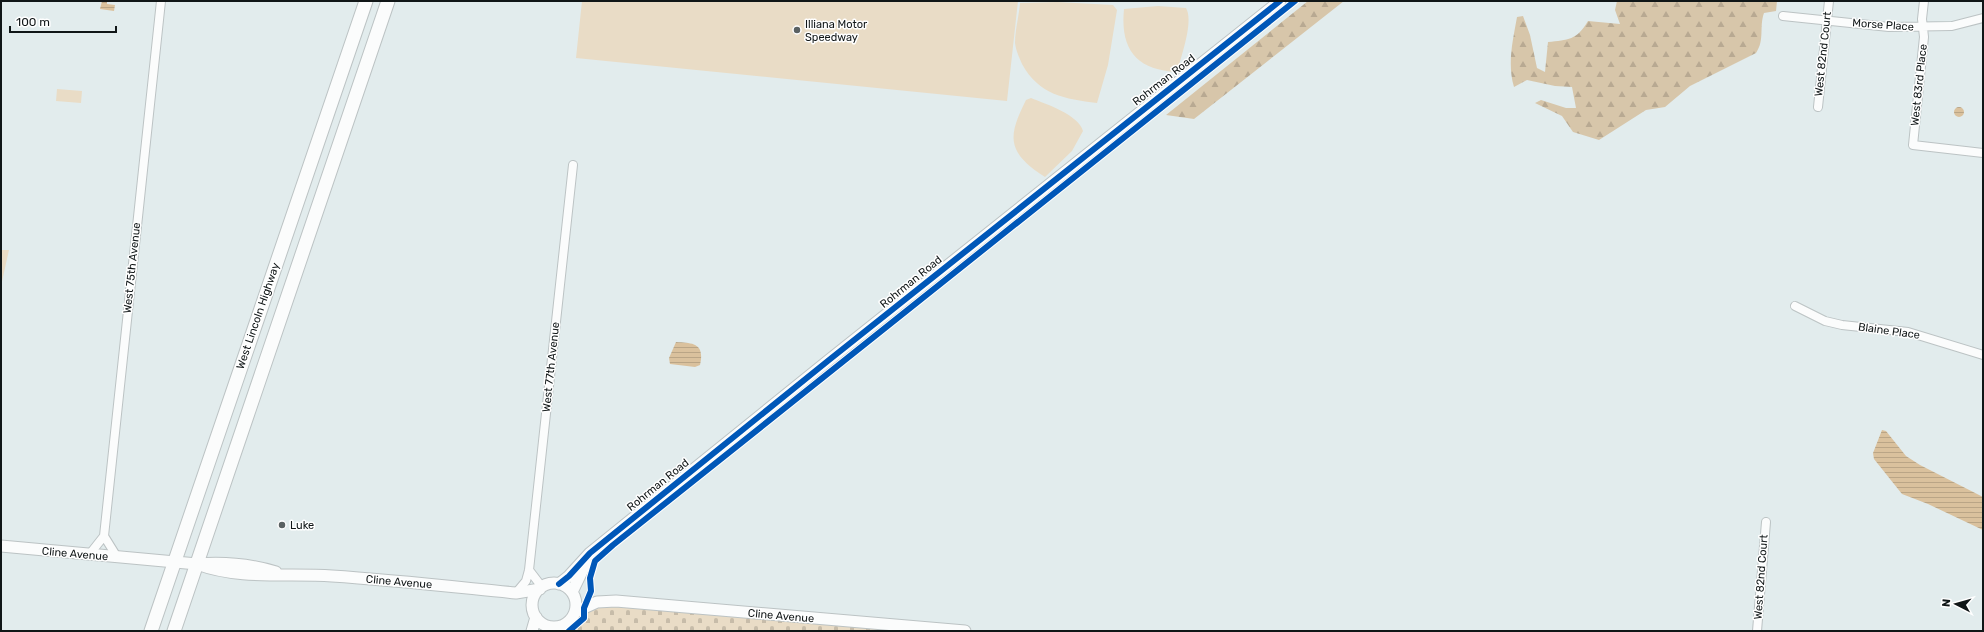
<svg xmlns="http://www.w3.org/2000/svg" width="1984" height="632" font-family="Rubik,sans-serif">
  <defs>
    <pattern id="forest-firs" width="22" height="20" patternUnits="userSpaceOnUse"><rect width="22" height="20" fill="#d7c6aa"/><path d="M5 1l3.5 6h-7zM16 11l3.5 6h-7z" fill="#b8a992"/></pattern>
    <pattern id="cemetery-stones" width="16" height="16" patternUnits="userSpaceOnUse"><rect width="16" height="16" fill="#e9dcc6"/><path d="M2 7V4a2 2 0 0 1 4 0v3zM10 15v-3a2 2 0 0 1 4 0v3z" fill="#c7bca9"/></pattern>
    <pattern id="water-rules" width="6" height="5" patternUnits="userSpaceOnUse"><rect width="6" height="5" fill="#dac19d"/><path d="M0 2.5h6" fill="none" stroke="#baa586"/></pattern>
  </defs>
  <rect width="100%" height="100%" fill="#e2eced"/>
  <path fill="#e9dcc6" d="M582 1H1018L1007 101 576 58Z
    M1057 2 1113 5 1117 10 1108 65 1097 103C1065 99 1039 95 1022 64 1019 57 1016 51 1015 43 1015 30 1019 16 1020 3Z
    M1158 6 1186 8C1194 21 1181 57 1177 72 1136 70 1120 49 1124 9Z
    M57 89 82 91 81 103 56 101Z
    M1031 98C1046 104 1079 115 1083 131L1072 151 1045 177C1007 152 1007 138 1026 100Z
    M1 250H9L1 286Z"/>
  <path fill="url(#forest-firs)" d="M1308 1H1344L1194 119 1166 115Z
    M1617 1H1777L1776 11 1764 13C1759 27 1765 40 1756 53L1690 86 1665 107 1646 110 1599 140 1573 132 1562 116 1535 103 1541 100 1566 108H1576L1572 87 1555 86 1527 80 1514 87C1507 64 1513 40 1517 17L1523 16 1530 35 1537 68 1545 72 1548 42C1568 40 1577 40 1588 21L1620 24 1615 10Z"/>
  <path fill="url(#cemetery-stones)" d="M613 605 905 631H560L577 617 591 610Z"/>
  <path fill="url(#water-rules)" d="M102 1H107V4L115 5 114 11 100 9Z
    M1954 112a5 5 0 1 1 10 0a5 5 0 1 1-10 0Z
    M676 342C693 343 705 343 700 365L695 367 670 364 669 358Z
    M1882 430 1886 431 1906 456 1920 465 1983 497V530L1928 504 1902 494 1874 459 1873 453Z"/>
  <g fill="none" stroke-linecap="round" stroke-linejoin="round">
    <g stroke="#bcc3c4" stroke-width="10">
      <path id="minor" d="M1924 1 1922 19 1924 37 1913 145 1983 153
        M1783 16 1889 27 1952 26 1983 18
        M1818 107 1829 1
        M1795 306 1825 321 1842 325 1908 332 1983 355
        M104 536 117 557
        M89 555 104 536 161 1
        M529 570 542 587
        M516 593 526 581 529 570 573 165
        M1757 631 1766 522"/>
    </g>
    <g stroke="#bcc3c4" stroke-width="13">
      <path id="tertiary" d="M1 546 197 564C223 562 250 564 276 572
        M197 564C240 580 287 573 332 576 393 580 455 587 516 593L540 589
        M532 605a22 22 0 1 1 44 0a22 22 0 1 1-44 0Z
        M559 584 569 576 590 553 829 360 1280 1
        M572 592 586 563
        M575 612 597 602 616 601 965 631
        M532 631 536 617"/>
    </g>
    <g stroke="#bcc3c4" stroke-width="15">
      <path id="primary" d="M151 631 366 1
        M174 631 388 1"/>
    </g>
    <use href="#minor" stroke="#fbfcfc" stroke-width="8"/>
    <use href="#tertiary" stroke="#fbfcfc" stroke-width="11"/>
    <use href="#primary" stroke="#fbfcfc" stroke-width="13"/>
    <g stroke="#fff" stroke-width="8">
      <path id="cycleway" d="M559 584 569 576 590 553 829 360 1280 1
        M569 631 584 618V608L591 591 590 578 595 561 613 545 1295 1"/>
    </g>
    <use href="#cycleway" stroke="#0057b8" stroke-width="6"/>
  </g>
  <g fill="#5a6162" stroke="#fff" stroke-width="1.5">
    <circle cx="797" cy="30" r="4"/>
    <circle cx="282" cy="525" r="4"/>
  </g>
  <g text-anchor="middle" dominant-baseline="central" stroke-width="3" stroke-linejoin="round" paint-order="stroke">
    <g font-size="11" fill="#101617" stroke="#fff" text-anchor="start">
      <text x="805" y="24">Illiana Motor<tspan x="805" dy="13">Speedway</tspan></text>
      <text x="290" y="525">Luke</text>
    </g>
    <g font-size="11" fill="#101617" stroke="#fff">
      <text transform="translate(1883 25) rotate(4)">Morse Place</text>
      <text transform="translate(1823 54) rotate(-84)">West 82nd Court</text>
      <text transform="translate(1164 80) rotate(-38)">Rohrman Road</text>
      <text transform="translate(1919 85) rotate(-84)">West 83rd Place</text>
      <text transform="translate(132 268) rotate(-84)">West 75th Avenue</text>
      <text transform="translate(911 282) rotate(-39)">Rohrman Road</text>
      <text transform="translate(258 316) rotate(-71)">West Lincoln Highway</text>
      <text transform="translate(1889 331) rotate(8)">Blaine Place</text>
      <text transform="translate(551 367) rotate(-84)">West 77th Avenue</text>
      <text transform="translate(658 485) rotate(-39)">Rohrman Road</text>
      <text transform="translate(75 554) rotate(5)">Cline Avenue</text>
      <text transform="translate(1761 577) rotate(-86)">West 82nd Court</text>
      <text transform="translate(399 582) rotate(5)">Cline Avenue</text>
      <text transform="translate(781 616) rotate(5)">Cline Avenue</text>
    </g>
  </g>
  <rect width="1984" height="632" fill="none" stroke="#101617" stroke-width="4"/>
  <g transform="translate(1956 604) rotate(276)" stroke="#ffffff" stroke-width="3" paint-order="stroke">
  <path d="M0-3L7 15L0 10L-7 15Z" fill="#101617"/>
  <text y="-6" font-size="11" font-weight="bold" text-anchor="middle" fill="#101617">N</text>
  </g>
  <path d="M10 26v6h106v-6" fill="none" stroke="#101617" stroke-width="2"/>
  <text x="16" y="26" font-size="12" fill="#101617" stroke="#ffffff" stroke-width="3" paint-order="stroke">100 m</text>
</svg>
